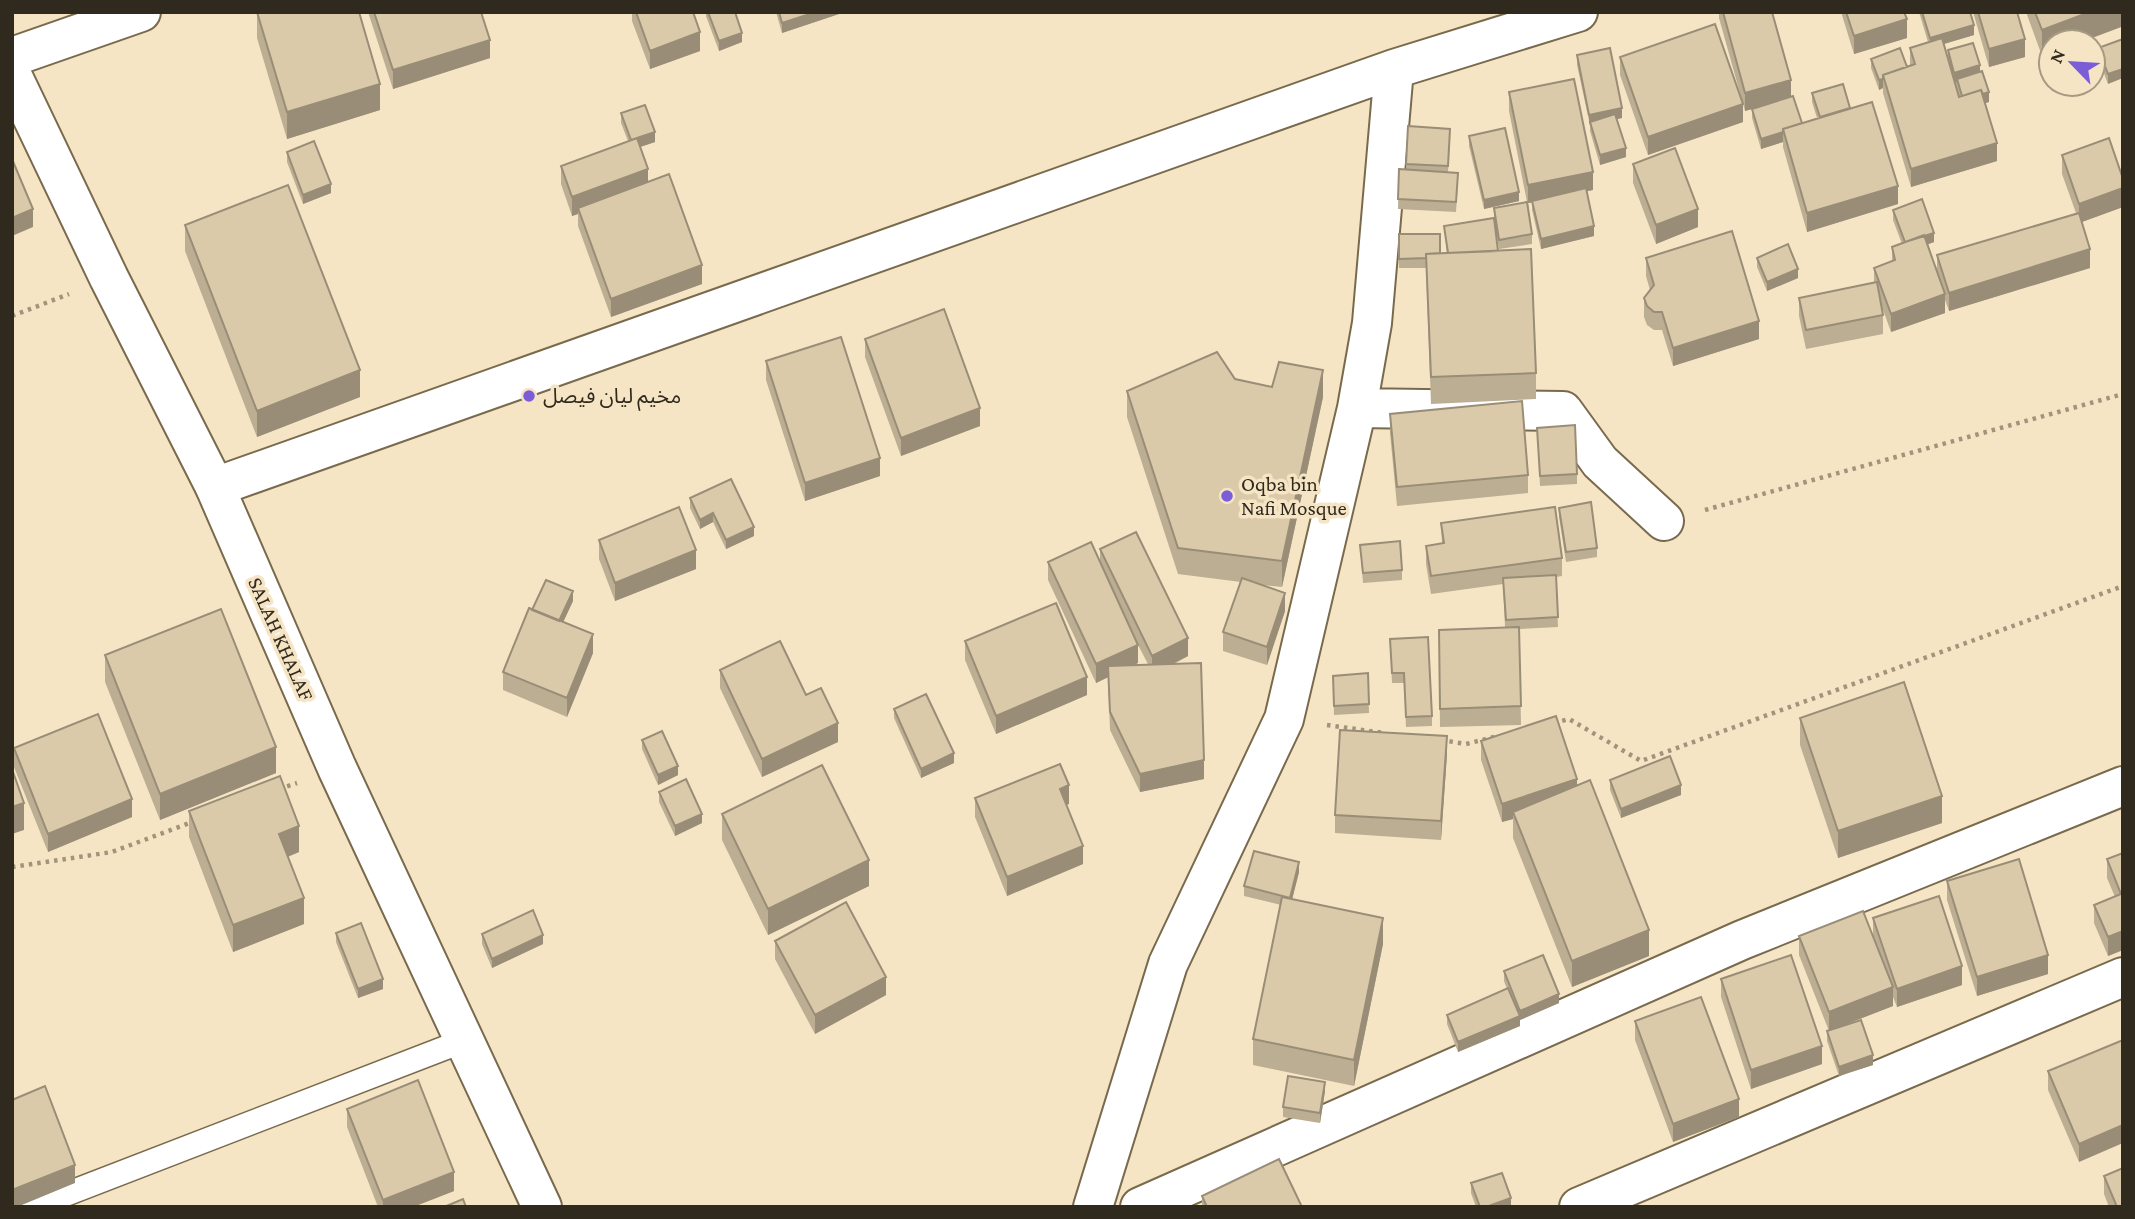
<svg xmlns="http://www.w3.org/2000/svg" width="2135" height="1219" font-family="'Crimson Pro','Noto Sans Arabic',serif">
  <rect width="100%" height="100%" fill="#f6e5c5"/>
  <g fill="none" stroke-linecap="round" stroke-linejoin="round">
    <g stroke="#796a4d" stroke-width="26">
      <path id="service" d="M33 1207 463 1041"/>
    </g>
    <g stroke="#796a4d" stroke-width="42">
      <path id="minor" d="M12 57 141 12
        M1357 408 1563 411 1600 462 1664 521
        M215 487 1394 69 1578 12
        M1093 1207 1168 964 1284 719 1357 408 1372 323 1394 69
        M1140 1207 1742 940 2123 786
        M1579 1207 2123 977"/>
    </g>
    <g stroke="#796a4d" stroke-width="42">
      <path id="tertiary" d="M12 75 109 278 215 487 337 768 542 1207"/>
    </g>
    <path stroke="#a1947d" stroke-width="4.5" stroke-dasharray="3.5 5" stroke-linecap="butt" d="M12 316 69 294
      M1705 510 2123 394
      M1554 723 1569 719 1641 761 2123 586
      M1327 725 1384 733
      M1441 740 1466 744 1498 736
      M279 789 297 783
      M12 867 112 852 192 822"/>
    <use href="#service" stroke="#fff" stroke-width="23"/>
    <use href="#minor" stroke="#fff" stroke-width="38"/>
    <use href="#tertiary" stroke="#fff" stroke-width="38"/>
  </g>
  <path fill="#bbae92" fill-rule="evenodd" d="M257 12 380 110 287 139 257 38Z
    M368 12H481L490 58 393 89Z
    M632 12H693L700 51 650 69 632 21Z
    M706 12H735L742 42 719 51 706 16Z
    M776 12H845L782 33Z
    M1719 12H1723L1791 97 1802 123 1817 118 1812 102V93L1850 108 1898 204 1807 232 1783 147V142L1761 149 1752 118V109L1745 111 1719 18Z
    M1841 12H1904L1907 38 1854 54Z
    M1919 12H1970L1974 35 1944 44 1948 57V50L1980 72 1989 102 1985 103 1997 161 1911 187 1883 93V88L1879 90 1871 68V59L1907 67 1910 66V48L1928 42Z
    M1973 12H2017L2025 57 1989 67Z
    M2026 12H2121V27L2081 42H2051V53L2042 56Z
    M2123 39 2108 84 2098 58V48Z
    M1577 55 1622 118 1617 119 1626 157 1600 165 1590 131V125L1577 65Z
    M1620 57 1743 122 1648 155 1620 75Z
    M1509 92 1593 190 1587 191 1594 236 1541 249 1532 210V203H1528L1532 234V244L1499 249 1494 217V208L1527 202 1509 111Z
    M621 113 655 142 640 147 648 181 702 284 611 317 578 226V214L572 216 561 184V166L628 141 621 123Z
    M1408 126 1450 138 1448 172 1458 182 1456 212 1398 209 1399 169 1406 170Z
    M1469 136 1519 201 1484 209 1469 146Z
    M287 152 331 193 303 204 287 162Z
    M2062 155 2123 207 2082 222 2090 268 1949 311 1945 300V313L1891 332 1882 307 1883 315V334L1806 349 1799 316V298L1874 282V268L1892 261V247L1902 244 1893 220V210L1934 242 1928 244 1937 272V255L2076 213 2062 174Z
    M1633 164 1698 227 1656 244 1633 183Z
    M185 225 360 397 257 437 185 251Z
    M1444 226 1498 251 1536 373V399L1431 404 1426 268H1399V234L1440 253H1447Z
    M1646 258 1759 339 1673 366 1662 330H1654L1647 325 1644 317V298L1650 290 1646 276Z
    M1757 258 1798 278 1767 291 1757 267Z
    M865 339 980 426 901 456 865 357Z
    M766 361 880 476 805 501 766 380Z
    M1235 379 1323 397 1282 587 1262 585 1285 611 1267 665 1223 651V632L1241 582 1178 574 1127 417V391Z
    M1390 414 1528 475V493L1397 506 1390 433Z
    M1537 428 1577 474V484L1540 486Z
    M690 498 754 536 726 549 713 522 700 529 690 508Z
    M1559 508 1597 548V557L1566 562 1559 517Z
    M1441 523 1562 558V576L1556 577 1558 627 1519 629 1521 725 1440 727 1439 630 1505 627 1503 584 1431 594 1426 564V546L1442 544Z
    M599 540 696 569 615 601 599 559Z
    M1360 545 1402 570V580L1363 583Z
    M1100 549 1188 656 1174 664 1204 779 1140 792 1110 730 1108 677 1096 683 1048 580V562L1100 561ZM1138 645 1148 664 1134 665 1138 663Z
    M573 601 563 622 593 653 567 717 503 690V672L532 610Z
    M1390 639 1432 716V726L1406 727 1404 683H1392Z
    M965 641 1087 695 996 734 965 660Z
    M105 655 276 773 160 820 105 682Z
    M720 670 806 695 838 742 762 777 720 688Z
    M1368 673 1369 713 1334 715 1333 676Z
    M894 709 954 763 921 778 894 718Z
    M1800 718 1942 823 1838 858 1800 745Z
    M642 740 678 775 658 785 642 749Z
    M1481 741 1577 786 1649 956 1572 987 1513 838V819L1502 822 1481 760Z
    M14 748 132 817 48 852 14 767Z
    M1447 754 1441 840 1335 833V815Z
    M1610 780 1681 795 1621 818 1610 790Z
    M659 792 702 823 675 836 659 802Z
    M975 798 1069 804 1066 805 1083 864 1007 896 975 817Z
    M189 811 299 852 288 857 304 924 233 952 189 837Z
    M722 814 869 886 768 935 722 840Z
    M2123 853V950L2108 956 2094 923V905L2115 897 2107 878V859Z
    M1299 872 1292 899 1383 944 1354 1086 1253 1065V1039L1281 905 1244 896V886Z
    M1947 881 2048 974 1977 996 1947 900Z
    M1873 918 1962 985 1897 1007 1893 997V1006L1830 1030 1873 1065 1839 1076 1827 1041V1031H1829L1799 955V936H1873Z
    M336 933 383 989 358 998 336 942Z
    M482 934 543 944 492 968 482 944Z
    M775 941 886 995 815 1034 775 959Z
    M1504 971 1559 1003 1520 1020V1026L1458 1052 1447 1024V1015L1507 989 1504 981Z
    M1721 979 1822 1064 1751 1089 1721 997Z
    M1635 1021 1739 1117 1673 1142 1635 1040Z
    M2123 1040 2079 1162 2048 1090V1071Z
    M1325 1091 1320 1123 1283 1117V1107Z
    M347 1109 454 1191 413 1207H378L347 1127Z
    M2104 1176 2123 1207H2109L2104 1194Z
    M1471 1183 1511 1207H1476L1471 1193Z
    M1202 1196 1302 1207H1202Z"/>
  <path fill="#998d77" d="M816 12H845L782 33V23Z
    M2090 12H2121V27L2081 42H2051V53L2042 56V30Z
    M1907 19V38L1854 54V36Z
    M1974 25V35L1930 48V38Z
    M700 32V51L650 69V51Z
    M742 33V42L719 51V41Z
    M2025 39V57L1989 67V49Z
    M490 40V58L393 89V70Z
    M1980 65V75L1957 79V82L1954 83V73Z
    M2123 69V78L2108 84V74Z
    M1883 79V88L1879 90V80Z
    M1791 80V98L1745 111V93Z
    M380 84V110L287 139V112Z
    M1989 92V102L1963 110V100Z
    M1743 104V122L1648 155V137Z
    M1622 108V118L1591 125 1590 122 1589 125V115Z
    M655 132V142L631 150V140Z
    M1783 132V142L1761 149V139Z
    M1997 143V161L1911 187V169Z
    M1626 148V157L1600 165V155Z
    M648 169V188L578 208V214L572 216V197Z
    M1593 172V190L1528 203V185Z
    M331 184V193L303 204V195Z
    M1898 186V204L1807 232V213Z
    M2123 188V207L2079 223V204Z
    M1519 192V201L1484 209V200Z
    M33 209V227L12 236V218Z
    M1698 209V227L1656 244V225Z
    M1594 226V236L1541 249V239Z
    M1934 233V242L1905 253V243Z
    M2090 249V268L1949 311V293Z
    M702 265V284L611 317V299Z
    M1798 269V278L1767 291V282Z
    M1945 294V313L1891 332V314Z
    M1759 321V339L1673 366V348Z
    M360 370V397L257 437V411Z
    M1323 370V397L1282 587V561Z
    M980 408V426L901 456V438Z
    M880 458V476L805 501V483Z
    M713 513V522L700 529V520Z
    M754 527V536L726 549V540Z
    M696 550V569L615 601V583Z
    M573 591V601L559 631V621Z
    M1285 593V611L1267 665V647Z
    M593 634V653L567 717V698Z
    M1188 638V656L1152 674V656Z
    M1138 645V663L1096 683V664Z
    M1087 677V695L996 734V716Z
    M838 723V742L762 777V759Z
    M1447 736V754L1441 840V821Z
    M276 747V773L160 820V794Z
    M954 753V763L921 778V769Z
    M1204 760V779L1140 792V774Z
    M678 766V775L658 785V775Z
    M1577 779V798L1513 812V819L1502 822V804Z
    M1069 785V804L1060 807V789Z
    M1681 785V795L1621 818V809Z
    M1942 796V823L1838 858V831Z
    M132 799V817L48 852V834Z
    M24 803V830L12 834V807Z
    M702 814V823L675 836V826Z
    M299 826V852L279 860V834Z
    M1083 846V864L1007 896V877Z
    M869 860V886L768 935V909Z
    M1299 862V872L1290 908V898Z
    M304 898V924L233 952V925Z
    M1383 918V944L1354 1086V1060Z
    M1649 930V956L1572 987V961Z
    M2123 931V950L2108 956V937Z
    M543 935V944L492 968V959Z
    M2048 955V974L1977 996V977Z
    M1962 966V985L1897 1007V989Z
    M886 977V995L815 1034V1015Z
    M383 979V989L358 998V989Z
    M1893 987V1006L1829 1031V1012Z
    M1559 994V1003L1520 1020V1011Z
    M1520 1016V1026L1458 1052V1042Z
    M1822 1046V1064L1751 1089V1070Z
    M1873 1055V1065L1839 1076V1067Z
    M1325 1082V1091L1320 1123V1113Z
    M1739 1099V1117L1673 1142V1124Z
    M2123 1125V1143L2079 1162V1144Z
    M75 1165V1183L17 1207H12V1190Z
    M454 1172V1191L413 1207H383V1200Z
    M1511 1198V1207H1486Z"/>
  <path fill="#dacaaa" stroke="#998d77" stroke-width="2" d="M257 12H359L380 84 287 112Z
    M374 12H481L490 40 393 70Z
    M636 12H693L700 32 650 51Z
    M708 12H735L742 33 719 41Z
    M779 12H816L782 23Z
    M1723 12H1772L1791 80 1745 93Z
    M1846 12H1904L1907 19 1854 36Z
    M1922 12H1970L1974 25 1930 38Z
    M1978 12H2017L2025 39 1989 49Z
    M2035 12H2090L2042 30Z
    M1715 24 1743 104 1648 137 1620 57Z
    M1942 38 1959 97 1981 90 1997 143 1911 169 1883 75 1915 64 1910 48Z
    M2123 39V69L2108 74 2098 48Z
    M1973 43 1980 65 1954 73 1948 50Z
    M1610 48 1622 108 1589 115 1577 55Z
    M1900 48 1907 67 1883 75V79L1879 80 1871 59Z
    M1982 71 1989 92 1983 94 1981 90 1962 96 1957 79Z
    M1574 79 1593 172 1528 185 1509 92Z
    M1843 84 1850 108 1820 117 1812 93Z
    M1793 96 1802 123 1783 129V132L1761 139 1752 109Z
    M1872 102 1898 186 1807 213 1783 129Z
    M645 105 655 132 631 140 621 113Z
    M1615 114 1626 148 1600 155 1590 122Z
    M1408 126 1450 129 1448 166 1406 164Z
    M1505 128 1519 192 1484 200 1469 136Z
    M637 138 648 169 572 197 561 166Z
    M2109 138 2123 179V188L2079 204 2062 155Z
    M314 141 331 184 303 195 287 152Z
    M1675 148 1698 209 1656 225 1633 164Z
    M12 159 33 209 12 218Z
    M1399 169 1458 173 1456 202 1398 199Z
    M669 174 702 265 611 299 578 208Z
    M288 185 360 370 257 411 185 225Z
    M1586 188 1594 226 1541 239 1532 201Z
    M1922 199 1934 233 1905 242 1893 210Z
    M1527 202 1532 234 1499 240 1494 208Z
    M2079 213 2090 249 1949 293 1937 255Z
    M1494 218 1498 251 1448 253 1444 226Z
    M1732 231 1759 321 1673 348 1662 312H1654L1647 306 1644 298 1654 285 1646 258Z
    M1399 234H1440V253L1426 254V258L1399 259Z
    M1924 235 1945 294 1891 314 1874 268 1895 260 1892 247Z
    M1788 244 1798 269 1767 282 1757 258Z
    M1531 249 1536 373 1431 377 1426 254Z
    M1877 282 1883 315 1806 330 1799 298Z
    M944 309 980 408 901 438 865 339Z
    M841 337 880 458 805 483 766 361Z
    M1217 352 1235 379 1272 387 1279 362 1323 370 1282 561 1178 548 1127 391Z
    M1522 401 1528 475 1397 487 1390 414Z
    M1575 425 1577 474 1540 476 1537 428Z
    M731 479 754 527 726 540 713 513 700 520 690 498Z
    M1591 502 1597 548 1566 552 1559 508Z
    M679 507 696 550 615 583 599 540Z
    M1555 507 1562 558 1431 576 1426 546 1444 543 1441 523Z
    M1136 532 1188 638 1152 656 1100 549Z
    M1400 541 1402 570 1363 573 1360 545Z
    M1091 542 1138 645 1096 664 1048 562Z
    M1556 575 1558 617 1506 620 1503 578Z
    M1242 578 1285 593 1267 647 1223 632Z
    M546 580 573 591 559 621 532 610Z
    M1056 603 1087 677 996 716 965 641Z
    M529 608 593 634 567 698 503 672Z
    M221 609 276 747 160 794 105 655Z
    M1519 627 1521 706 1440 709 1439 630Z
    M1428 637 1432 716 1406 717 1404 673H1392L1390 639Z
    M780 641 806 695 821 688 838 723 762 759 720 670Z
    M1201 663 1204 760 1140 774 1110 712 1108 666Z
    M1368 673 1369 704 1334 706 1333 676Z
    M1904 682 1942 796 1838 831 1800 718Z
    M926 694 954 753 921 769 894 709Z
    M98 714 132 799 48 834 14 748Z
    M1556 716 1577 779 1502 804 1481 741Z
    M1340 730 1447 736 1441 821 1335 815Z
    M662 731 678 766 658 775 642 740Z
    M1670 756 1681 785 1621 809 1610 780Z
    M1060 764 1069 785 1060 789 1083 846 1007 877 975 798Z
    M822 765 869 860 768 909 722 814Z
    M12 769 24 803 12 807Z
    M280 776 299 826 279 834 304 898 233 925 189 811Z
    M686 779 702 814 675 826 659 792Z
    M1590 780 1649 930 1572 961 1513 812Z
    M1254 851 1299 862 1290 898 1244 886Z
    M2123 853V931L2108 937 2094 905 2121 894 2107 859Z
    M2019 859 2048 955 1977 977 1947 881Z
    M1939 896 1962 966 1897 989 1873 918Z
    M1282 897 1383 918 1354 1060 1253 1039Z
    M846 902 886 977 815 1015 775 941Z
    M533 910 543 935 492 959 482 934Z
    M1863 911 1893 987 1829 1012 1799 936Z
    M361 923 383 979 358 989 336 933Z
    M1543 955 1559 994 1520 1011 1504 971Z
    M1791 955 1822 1046 1751 1070 1721 979Z
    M1508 988 1520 1016 1458 1042 1447 1015Z
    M1701 997 1739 1099 1673 1124 1635 1021Z
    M1861 1020 1873 1055 1839 1067 1827 1031Z
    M2123 1040V1125L2079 1144 2048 1071Z
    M1288 1076 1325 1082 1320 1113 1283 1107Z
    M418 1080 454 1172 383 1200 347 1109Z
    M45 1086 75 1165 12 1190V1100Z
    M1279 1159 1302 1207H1207L1202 1196Z
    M2123 1168V1207H2117L2104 1176Z
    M1502 1173 1511 1198 1486 1207H1480L1471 1183Z
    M463 1199 466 1207H444Z"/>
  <g fill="#7b5dd8" stroke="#f6e5c5" stroke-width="2.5">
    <circle cx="529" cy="396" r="7"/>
    <circle cx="1227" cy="496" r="7"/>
  </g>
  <g text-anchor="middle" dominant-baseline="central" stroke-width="7" stroke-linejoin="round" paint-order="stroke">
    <g font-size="21" fill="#302a1e" stroke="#f6e5c5" text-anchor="start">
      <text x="543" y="396">مخيم ليان فيصل</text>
      <text x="1241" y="484">Oqba bin<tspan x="1241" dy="24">Nafi Mosque</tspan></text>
    </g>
    <g font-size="21" fill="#302a1e" stroke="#f6e5c5">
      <text transform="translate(281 639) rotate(66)">SALAH KHALAF</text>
    </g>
  </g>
  <rect width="2135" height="1219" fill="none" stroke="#302a1e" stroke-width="28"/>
  <g transform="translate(2072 63) rotate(295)"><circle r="33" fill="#f6e5c5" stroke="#a79a82" stroke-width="2"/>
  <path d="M0-5L12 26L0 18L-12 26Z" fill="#7b5dd8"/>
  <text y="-10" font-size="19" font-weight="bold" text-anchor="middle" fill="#302a1e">N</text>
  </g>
</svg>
